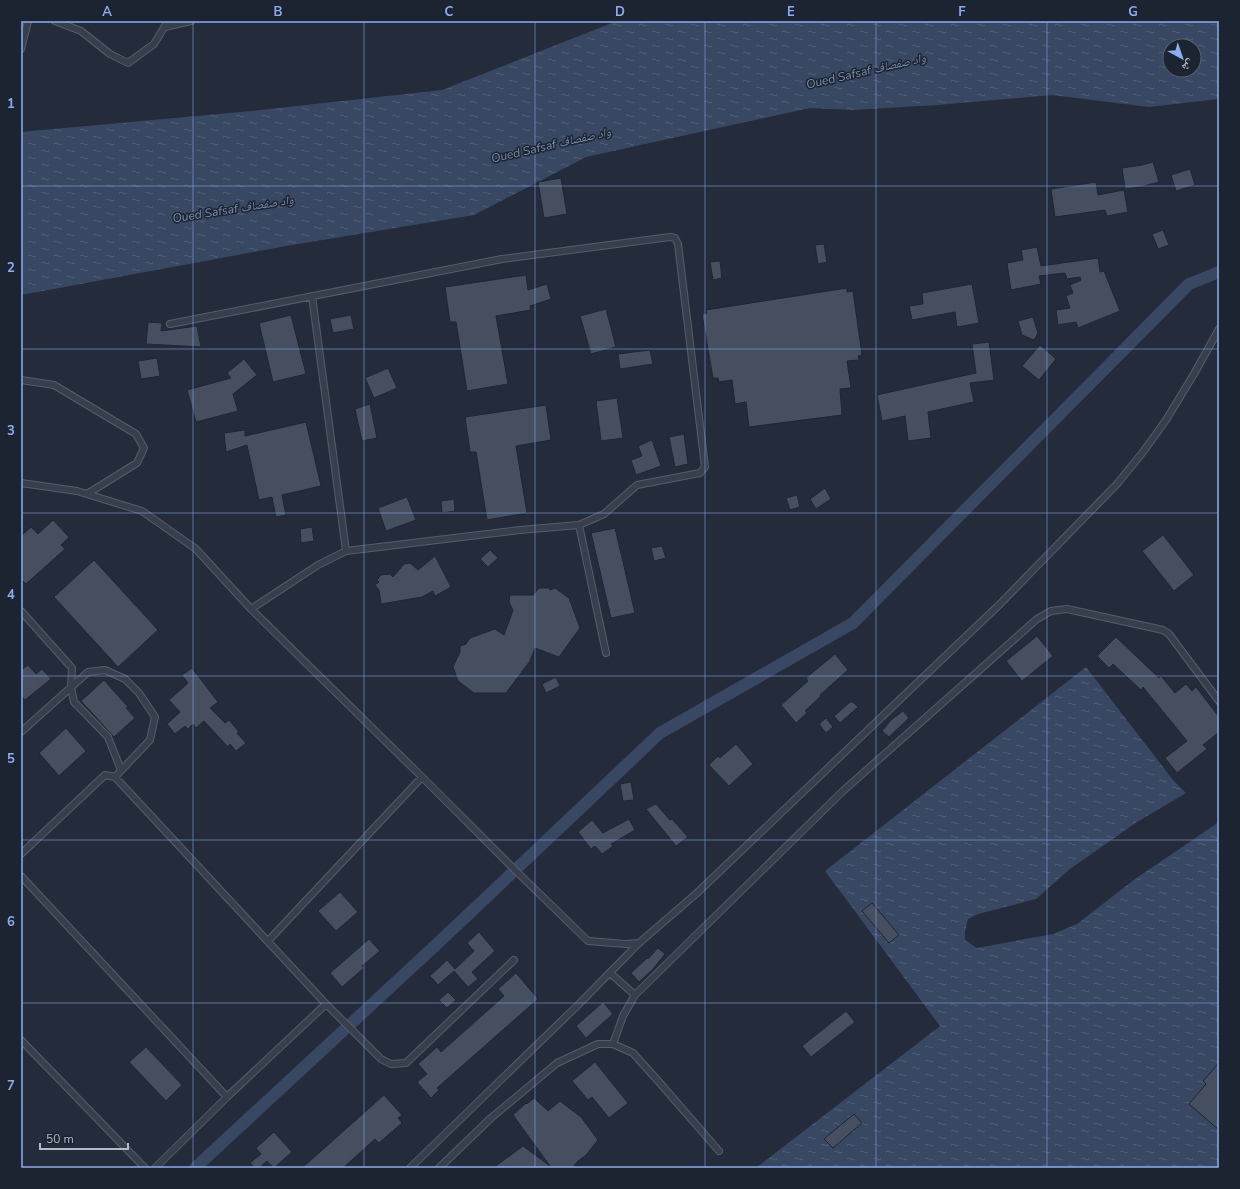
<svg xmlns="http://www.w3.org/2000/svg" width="1240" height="1189" font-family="'Nunito Sans','Noto Naskh Arabic',sans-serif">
  <defs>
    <pattern id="water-ripples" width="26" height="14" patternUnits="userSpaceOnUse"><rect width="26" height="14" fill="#384762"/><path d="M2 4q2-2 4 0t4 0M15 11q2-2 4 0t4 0" fill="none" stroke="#525f77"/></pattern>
  </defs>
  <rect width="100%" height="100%" fill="#242c3b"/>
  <path fill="url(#water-ripples)" fill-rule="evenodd" d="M617 21H1219V99L1149 107 1052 95 937 105 852 110 810 108 586 157 474 215 286 246 21 295V132L252 111 442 90ZM1170 46H1194V70H1170Z
    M1086 667 1173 780 1186 793 1137 822 1070 869 1036 899 978 914 968 919 965 931V940L977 948 1053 934 1077 924 1135 879 1219 822V1168H756L940 1026 825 871Z"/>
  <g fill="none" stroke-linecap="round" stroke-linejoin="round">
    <path stroke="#384762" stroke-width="12" d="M195 1168 438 943 660 733 853 623 1189 284 1219 272"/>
  </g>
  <path fill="#454f60" stroke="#1f2633" d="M1153 162 1159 182 1140 187 1125 189 1122 168 1142 165Z
    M1190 169 1195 185 1176 191 1171 175Z
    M561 178 567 214 544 218 538 182Z
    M1096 182 1098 195 1124 190 1128 212 1107 216 1105 210 1055 217 1051 189Z
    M1163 230 1169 245 1158 249 1152 234Z
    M824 244 827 262 818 264 815 245Z
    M1037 247 1041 266 1098 258 1100 272 1104 271 1120 311 1078 328 1076 322 1058 325 1056 310 1070 308 1066 296 1073 293 1070 285 1081 280 1080 277 1067 279 1065 273 1039 276 1041 284 1011 290 1007 263 1023 260 1021 250Z
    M720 261 722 278 713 280 710 262Z
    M526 275 528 290 547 284 551 299 530 306 531 310 496 316 508 384 467 391 456 322H450L445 287Z
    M972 284 979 323 957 327 955 312 912 320 909 306 923 304 922 293Z
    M847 288V292L853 291 862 355 858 356 859 360 847 361 851 388 840 389 842 415 749 427 746 402 735 404 732 380 719 382 718 378H713L702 314 707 313 706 310Z
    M606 309 616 347 591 354 580 316Z
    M291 315 306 374 273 382 259 323Z
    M351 315 354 329 333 333 330 319Z
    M1033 317 1038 333 1034 340 1022 335 1018 321Z
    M148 322 162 323 161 331 197 326 201 347 146 344Z
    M989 342 994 380 970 383 974 402 928 412 931 438 908 441 905 416 882 421 877 395 976 373 972 344Z
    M1040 345 1056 359 1039 380 1022 366Z
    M650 350 653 364 620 369 618 354Z
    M157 358 160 376 141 379 138 361Z
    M244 359 257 375 233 394 238 411 196 422 187 390 231 378 227 373Z
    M388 368 397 388 374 398 365 378Z
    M617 398 623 438 601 441 596 401Z
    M370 404 377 438 362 441 355 409Z
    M546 405 551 440 516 446 527 513 487 520 476 452H470L465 417Z
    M306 422 321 486 282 495 286 515 276 517 272 497 259 500 247 445 226 452 224 433 245 430V436Z
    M684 434 688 464 675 467 669 437Z
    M652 440 661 466 636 475 631 460 642 456 638 446Z
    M825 488 831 499 816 509 810 499Z
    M797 495 800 507 790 510 786 498Z
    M407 497 416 520 386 531 378 508Z
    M454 499 455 511 442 513 441 501Z
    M53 520 69 537 61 545 65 549 26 584 21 579V536L31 527 38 534Z
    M312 527 314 541 301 543 300 529Z
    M615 528 635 613 611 618 591 533Z
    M1163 535 1194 575 1174 591 1142 551Z
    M662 546 666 558 654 561 651 548Z
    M490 550 498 558 488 567 480 559Z
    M435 556 451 587 435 596 433 591 422 597 381 604 379 590 375 585 379 582 377 580 381 575 390 574 393 577 404 564 410 563 418 570Z
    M94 560 158 630 118 667 54 597Z
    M539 588H549L550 590 555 588 569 598 580 628 559 657 535 648 530 661 506 693H474L458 681 453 667 460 652V646L466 644 470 638 495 629 504 635 513 610 509 602 510 595H533Z
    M1037 636 1053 656 1022 681 1006 661Z
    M1116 637 1159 678 1161 676 1175 693 1186 684 1192 691 1196 687 1219 717V732L1203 745 1207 749 1177 773 1165 758 1187 741 1143 687 1141 690 1113 664 1109 668 1097 656Z
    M835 654 848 670 820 695 821 696 805 711 807 713 796 723 781 705 808 681 806 678Z
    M28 665 36 674 42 669 51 679 25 700 21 695V670Z
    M192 668 218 702 210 708 225 723 229 720 239 732 237 733 246 743 236 751 230 744 228 747 204 721 196 728 193 724 188 729 185 726 175 734 167 724 180 712 169 700 188 683 182 675Z
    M556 677 560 686 546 693 542 684Z
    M104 680 128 707 126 708 135 718 114 737 81 701Z
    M850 702H853L858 707 840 723 834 716Z
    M903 711 909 718 889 737 882 731 891 720Z
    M826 718 833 727 826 733 819 724Z
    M66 728 86 751 59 776 39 753Z
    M736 744 753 764 729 786 709 765 718 756 720 758Z
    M631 782 634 800 623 801 620 784Z
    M656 804 670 820 672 819 688 837 676 846 646 809Z
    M629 819 635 830 611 844 613 846 602 854 595 846 591 849 578 832 592 820 603 833Z
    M340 892 358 912 336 931 318 911Z
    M872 903 899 935 889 943 862 911Z
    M479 932 495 951 472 972 478 979 468 987 454 971 438 985 430 976 447 960 455 969 474 951 467 943Z
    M369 939 380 951 362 966 364 968 342 987 330 973Z
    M658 948 665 954 653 969 639 982 631 973 647 958 648 959Z
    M516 973 538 999 437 1088 439 1090 431 1098 417 1082 427 1074 418 1064 437 1047 441 1052 504 996 498 989Z
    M448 992 456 1000 447 1008 439 1000Z
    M603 1002 613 1014 586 1038 576 1026Z
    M846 1011 855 1022 811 1057 802 1046Z
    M146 1047 182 1085 166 1101 129 1062Z
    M595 1062 628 1103 609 1118 592 1097 588 1100 572 1081Z
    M1219 1063V1130L1189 1104 1206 1084 1203 1081Z
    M384 1095 402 1115 398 1118 402 1123 379 1143 375 1139 343 1168H302Z
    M534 1098 548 1111 560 1101 581 1117 598 1140 586 1155 578 1161 572 1168H493L523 1146 550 1166 513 1115 526 1103 527 1104Z
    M854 1114 862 1123 833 1148 824 1139Z
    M274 1132 292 1152 274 1168 267 1161 259 1168H255L250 1163 261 1154 256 1148Z"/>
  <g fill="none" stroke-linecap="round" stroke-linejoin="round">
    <g stroke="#565c6a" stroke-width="8">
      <path id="service" d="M55 21 81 31 110 54 128 63 154 44 168 21
        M165 27 191 21
        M21 49 28 21
        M312 296 346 551
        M170 324 502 259 670 237 675 238 678 244 705 467 700 473 637 485 604 514 579 525 520 530 346 551 318 565 251 609
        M21 380 54 385 136 434 144 448 137 463 87 494
        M21 483 77 491 142 511 196 549 251 609 422 777 515 870 588 941 626 944 639 943
        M579 525 606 653
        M21 611 72 668 71 687 74 702 108 737 121 770
        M21 732 88 672 105 670 125 679 139 693 155 717 150 740 115 777
        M21 854 105 775 115 777 326 1004 381 1059 391 1064 406 1063 514 960
        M21 876 227 1097
        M268 941 422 777
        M610 973 635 995
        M21 1040 145 1168
        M613 1044 623 1016 635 995 843 791 1037 619 1051 611 1067 609 1163 630 1169 634 1219 701
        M155 1168 227 1097 326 1004
        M410 1168 579 1004 639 943 697 893 1000 604 1117 484 1143 452 1166 420 1194 374 1219 329
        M439 1168 491 1118 557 1063 598 1044H613L633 1053 659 1082 719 1151"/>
    </g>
    <use href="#service" stroke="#383f4c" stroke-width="6"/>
  </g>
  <path fill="none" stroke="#8badf4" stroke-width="1" stroke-opacity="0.55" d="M193 21V1168M364 21V1168M535 21V1168M705 21V1168M876 21V1168M1047 21V1168M21 186H1219M21 349H1219M21 513H1219M21 676H1219M21 840H1219M21 1003H1219"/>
  <g text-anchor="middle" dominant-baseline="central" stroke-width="3" stroke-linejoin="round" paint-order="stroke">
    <g font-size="12" font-style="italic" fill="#7c8eae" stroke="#1d2431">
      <text transform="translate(866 71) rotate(-13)">Oued Safsaf واد صفصاف</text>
      <text transform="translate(551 145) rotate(-13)">Oued Safsaf واد صفصاف</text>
      <text transform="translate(233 209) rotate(-9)">Oued Safsaf واد صفصاف</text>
    </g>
  </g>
  <rect width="1240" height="1189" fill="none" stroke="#1d2431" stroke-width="44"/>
  <g transform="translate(1182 58) rotate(140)"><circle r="19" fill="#1d2431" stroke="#59606d"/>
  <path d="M0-3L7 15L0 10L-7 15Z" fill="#8badf4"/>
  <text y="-6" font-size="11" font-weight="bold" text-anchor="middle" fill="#b3b9c7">ش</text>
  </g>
  <path d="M40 1143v6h88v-6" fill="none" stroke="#b3b9c7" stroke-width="2"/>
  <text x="46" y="1143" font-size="12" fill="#b3b9c7" stroke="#1d2431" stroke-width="3" paint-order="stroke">50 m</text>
  <rect x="22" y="22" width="1196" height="1145" fill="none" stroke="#8badf4" stroke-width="1.5"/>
  <g font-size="13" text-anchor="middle" font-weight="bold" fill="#8badf4">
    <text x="107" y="16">A</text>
    <text x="278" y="16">B</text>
    <text x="449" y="16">C</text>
    <text x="620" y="16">D</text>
    <text x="791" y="16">E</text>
    <text x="962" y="16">F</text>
    <text x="1133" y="16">G</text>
    <text x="11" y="108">1</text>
    <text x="11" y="272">2</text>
    <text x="11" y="435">3</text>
    <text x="11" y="599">4</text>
    <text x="11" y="763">5</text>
    <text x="11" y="926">6</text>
    <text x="11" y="1090">7</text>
  </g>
</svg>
